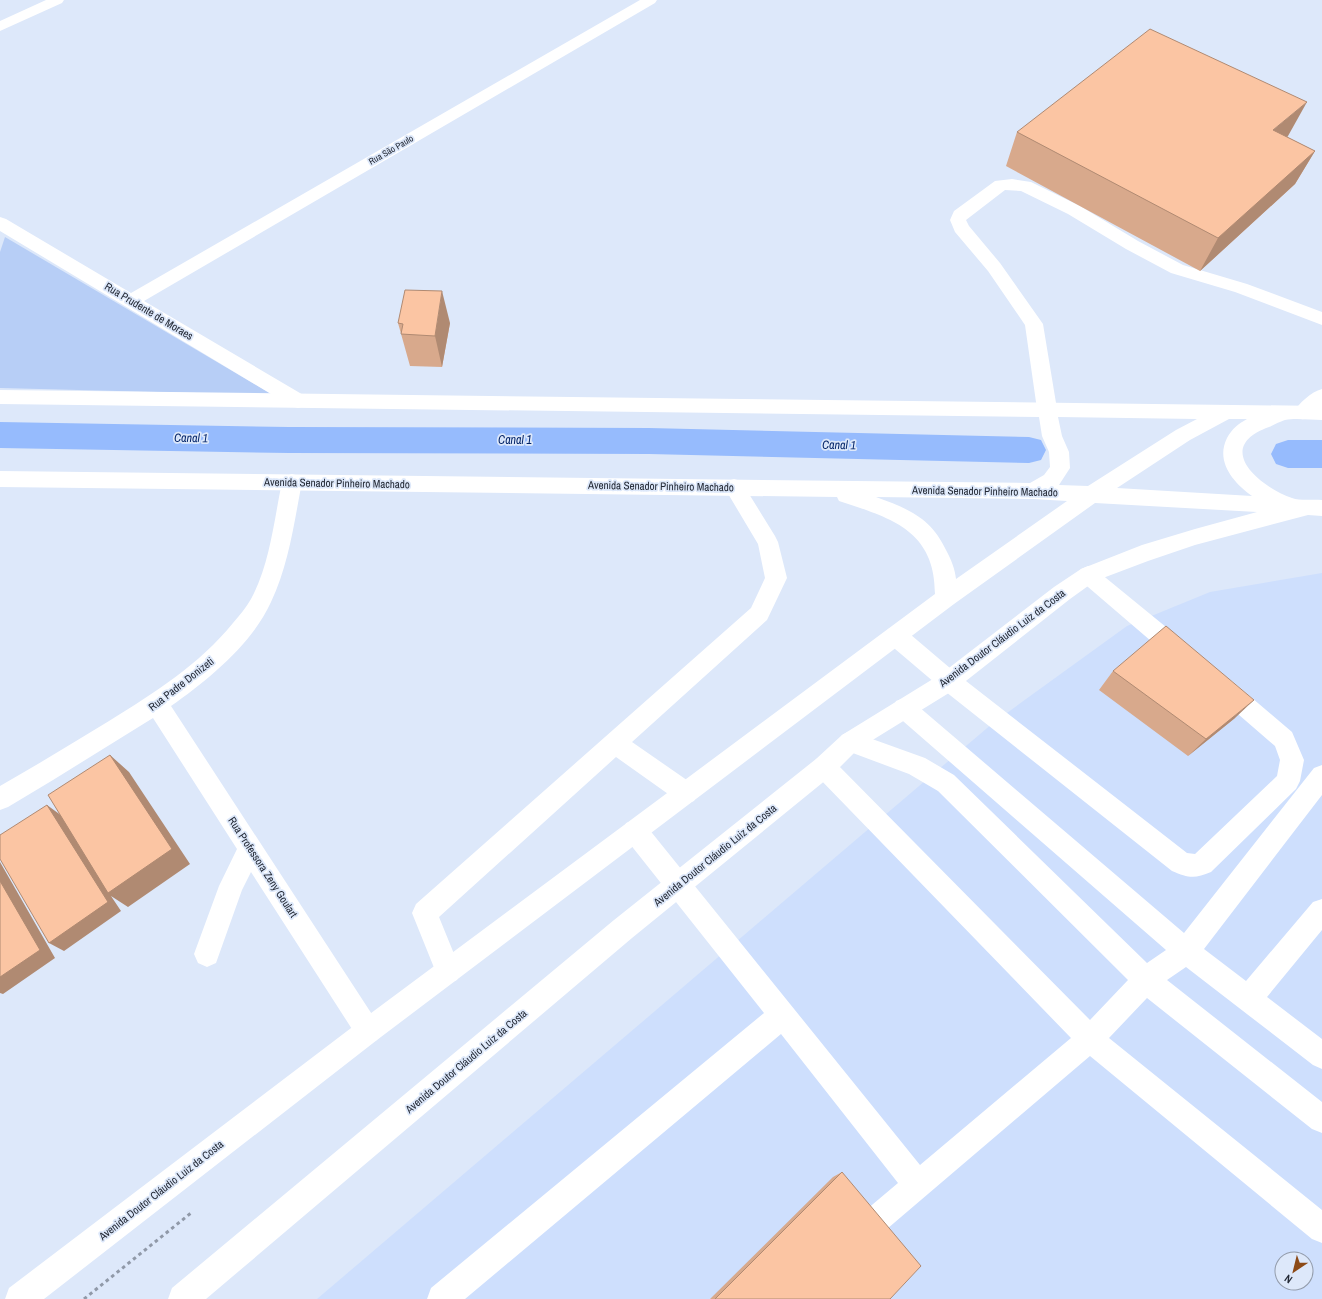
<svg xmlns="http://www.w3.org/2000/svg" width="1322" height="1299" font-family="'Archivo Narrow',sans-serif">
  <rect width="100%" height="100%" fill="#dde8fa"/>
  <path fill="#cedffd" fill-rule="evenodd" d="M1322 573V1299H317L993 723 1127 626 1210 592ZM1282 1259H1306V1283H1282Z"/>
  <path fill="#b7cef6" d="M5 237 273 395 0 388V252Z"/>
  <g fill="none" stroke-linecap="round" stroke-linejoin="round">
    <path fill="#96bbfd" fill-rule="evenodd" d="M0 422 289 427 649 428 1029 437 1041 440 1046 450 1041 460 1029 463 649 454 289 453 0 448Z
      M1288 440H1322V468H1288L1276 464 1271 454 1276 444Z"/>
    <path stroke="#9099a8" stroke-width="3" stroke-dasharray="3.5 3.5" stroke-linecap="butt" d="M84 1299 191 1213"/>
    <path fill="#fff" fill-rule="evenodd" d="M46 0H64L62 3 0 31V21Z
      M640 0H657L655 3 144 301 305 396 308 401 305 406 298 408 291 406 0 231V217L6 219 131 293Z
      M1012 179 1031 182 1080 206 1138 241 1183 265 1247 284 1322 312V325L1235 292 1171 273 1126 249 1068 214 1021 191 1005 190 966 220 969 226 1000 263 1043 324 1057 409 1054 414 1047 416 1040 414 1037 409 1025 325 988 271 955 232 950 220 954 211 995 181Z
      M1322 389V407C1313 415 1308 422 1296 418L1293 413C1299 403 1311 392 1322 389Z
      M292 474 299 476 302 482C294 523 289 564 271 602 252 644 208 680 171 706L377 1022 381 1031 377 1040 368 1044 359 1040 251 872 242 890 216 963 207 967 198 963 194 954 219 886 237 849 153 718 53 780 8 807 0 810V786C37 765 73 743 109 721 154 693 199 665 233 623 239 616 246 608 251 599 270 564 274 520 282 482L285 476Z
      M734 479 741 481 775 536 778 542 787 578 767 620 632 742 694 785 698 793 694 801 686 804 678 801 616 757 439 917 461 971 457 980 448 984 439 980 412 913 416 904 751 608 765 578 758 544 724 487 727 481Z
      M1088 566 1095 569 1188 645 1191 652 1188 659 1180 662 1172 659 1081 581 1077 575 1081 569Z
      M896 627 904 629 957 674 1187 853 1195 854 1277 776 1280 760 1275 746 1216 695 1213 688 1216 681 1224 678 1232 681 1292 732 1304 760 1300 781 1296 789 1211 872C1195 879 1188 878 1172 871L941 688 888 643 885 636 888 629Z
      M904 698 912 701 1184 933 1314 768 1322 765V795L1204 949 1246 981 1313 902 1322 899V930L1267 997 1322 1039V1069L1313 1065 1186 967 1167 980 1322 1102V1133L1312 1129 1147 998 1109 1038 1322 1210V1243L1312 1239 1090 1056 867 1246 857 1250 847 1246 843 1236 847 1226 898 1183 781 1034 465 1299H427L431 1288 764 1013 626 839 623 831 626 823 635 820 644 823 920 1165 1071 1038 816 775 812 767 816 759 824 756 832 759 1090 1020 1128 980 938 791 909 774 842 749 838 742 842 735 850 731 925 758 954 775 1147 963 1166 950 896 715 893 708 896 701Z"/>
    <path fill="#fff" fill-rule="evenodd" d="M0 390 1322 406V420C1311 420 1296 418 1285 420 1281 421 1274 425 1269 427 1213 447 1258 486 1292 498 1300 501 1313 499 1322 500V516L1308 515 1195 545 1148 561 1095 581 1070 599 957 688 858 749 832 775 632 938 206 1299H168L172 1288 614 920 816 759 842 735 941 674 1054 587 1081 569 1142 545 1195 529 1257 512 1095 503 954 604 377 1040 44 1299H5L9 1288 359 1022 935 594C935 530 891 518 839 501L837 497 0 487V471L1030 483 1044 475 1050 467 1049 452 1042 436 1039 417 0 404ZM1058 417 1197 419 1176 430 1088 486 1059 485 1070 468 1069 452 1062 436ZM1229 419H1247C1238 424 1232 429 1227 438 1215 462 1234 483 1252 496L1117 488 1190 440ZM876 497 1033 499 1067 501 956 579C955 569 951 559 946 550 931 518 909 509 876 497Z"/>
  </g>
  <path fill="#d8a98c" d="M1017 132 1288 136 1287 137 1315 151 1295 184 1200 271 1006 166Z
    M398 323H450L442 367 410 366Z
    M1113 671 1235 718 1188 756 1099 690Z
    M842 1172 890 1299H710L833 1177Z"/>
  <path fill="#b08a72" d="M1307 102 1288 136 1255 164 1273 130Z
    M1315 151 1295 184 1200 271 1218 238Z
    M442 291 450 323 442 367 435 336Z
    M1254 700 1235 718 1188 756 1206 739Z
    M110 755 129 772 190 864 128 907 111 896 121 911 64 951 49 943 47 805 62 816Z
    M0 862 55 958 3 994 0 993Z"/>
  <path fill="#fbc5a3" stroke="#b08a72" d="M1150 29 1307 102 1273 130 1315 151 1218 238 1017 132Z
    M405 290 442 291 435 336 401 334 403 324 398 323Z
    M1166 626 1254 700 1206 739 1113 671Z
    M110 755 172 849 108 893 48 795Z
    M47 805 108 902 49 943 0 859V835Z
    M0 881 40 950 0 977Z
    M842 1172 921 1266 890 1299H715Z"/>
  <g text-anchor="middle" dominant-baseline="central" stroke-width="3.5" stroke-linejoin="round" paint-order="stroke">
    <g font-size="9" fill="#232935" stroke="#dde8fa">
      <text transform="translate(391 150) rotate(-30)">Rua São Paulo</text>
    </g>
    <g font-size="11" fill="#232935" stroke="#dde8fa">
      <text transform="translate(149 311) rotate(31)">Rua Prudente de Moraes</text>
      <text transform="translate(337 483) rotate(1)">Avenida Senador Pinheiro Machado</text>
      <text transform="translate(661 486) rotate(1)">Avenida Senador Pinheiro Machado</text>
      <text transform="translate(985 491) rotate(1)">Avenida Senador Pinheiro Machado</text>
      <text transform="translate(1002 638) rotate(-37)">Avenida Doutor Cláudio Luiz da Costa</text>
      <text transform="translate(181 684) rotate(-38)">Rua Padre Donizeti</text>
      <text transform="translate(715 855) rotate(-39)">Avenida Doutor Cláudio Luiz da Costa</text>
      <text transform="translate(263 867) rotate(57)">Rua Professora Zeny Goulart</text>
      <text transform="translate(466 1061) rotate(-40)">Avenida Doutor Cláudio Luiz da Costa</text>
      <text transform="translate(161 1190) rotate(-38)">Avenida Doutor Cláudio Luiz da Costa</text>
    </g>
    <g font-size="12" font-style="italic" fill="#022368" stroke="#dde8fa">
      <text transform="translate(191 438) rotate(1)">Canal 1</text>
      <text x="515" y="440">Canal 1</text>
      <text transform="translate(839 445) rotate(1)">Canal 1</text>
    </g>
  </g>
  <g transform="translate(1294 1271) rotate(215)"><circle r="19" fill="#dde8fa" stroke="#939cab"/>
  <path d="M0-3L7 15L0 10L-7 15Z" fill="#8c4a17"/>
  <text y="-6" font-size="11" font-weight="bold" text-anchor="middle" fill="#232935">N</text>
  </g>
</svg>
